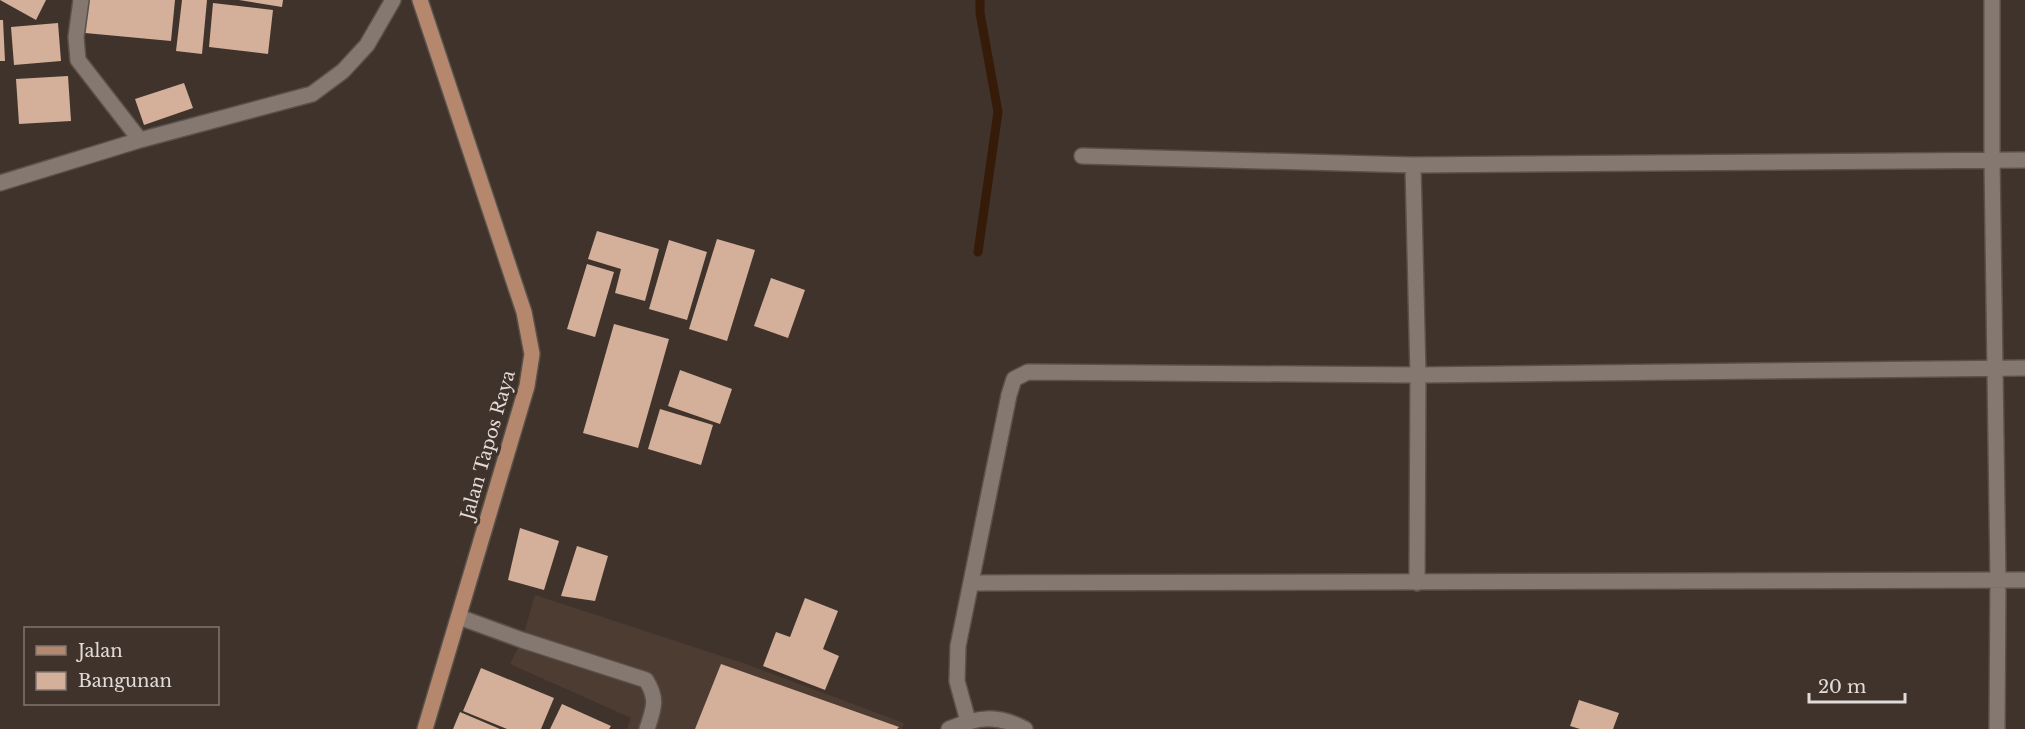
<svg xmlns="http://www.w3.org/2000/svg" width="2025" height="729" font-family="'Libre Baskerville',serif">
  <rect width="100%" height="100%" fill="#3f332c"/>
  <path fill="#4d3c32" d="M535 595 746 664 904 723 902 729H627L631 718 510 664 522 640Z"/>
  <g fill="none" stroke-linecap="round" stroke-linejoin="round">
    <path stroke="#371b09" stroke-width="9" d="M978 252 998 112 980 13V0"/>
  </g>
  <path fill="#d4af9a" d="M0 0H46L36 20Z
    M88 0H175L171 41 85 33Z
    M182 0H207L202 54 176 51Z
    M239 0H283L282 7Z
    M213 3 273 10 268 54 209 47Z
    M0 20H3L5 61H0Z
    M58 23 61 61 14 65 11 27Z
    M68 76 71 121 19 124 16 79Z
    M184 83 193 108 144 125 135 99Z
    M597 231 659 249 645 301 615 293 621 269 588 259Z
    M717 239 755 250 727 341 689 329Z
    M669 240 707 252 687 320 649 309Z
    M587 264 614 272 595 337 567 329Z
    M771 278 805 290 788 338 754 326Z
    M614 324 669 339 638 448 583 433Z
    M680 370 732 389 720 424 668 406Z
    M660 409 713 425 701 465 648 449Z
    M520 528 559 541 544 590 508 580Z
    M577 546 608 556 595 601 561 596Z
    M805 598 838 611 823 649 839 656 825 690 763 666 776 632 790 637Z
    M721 664 899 727 897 729H695Z
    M481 668 554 698 541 729H507L463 711Z
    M1579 700 1619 713 1613 729H1580L1570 726Z
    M562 704 611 726 609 729H550Z
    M460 712 500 729H453Z"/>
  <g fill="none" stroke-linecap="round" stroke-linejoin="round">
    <g stroke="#5a514b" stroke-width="18">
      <path id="minor" d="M81 0 76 37 78 60 140 140
        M1992 0V160L1998 580 1997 729
        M1082 156 1413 165 2025 160
        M1413 165 1418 375 1417 583
        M0 183 140 140 312 94 343 71 367 45 393 0
        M972 583 2025 580
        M459 617 522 640 646 680C658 699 654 708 647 729
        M968 721 957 681 958 646 1009 395 1014 379 1028 372 1418 375 2025 368
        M949 729C977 717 997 714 1025 729"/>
    </g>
    <g stroke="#5a514b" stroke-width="18">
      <path id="major" d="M420 0 524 312 532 354 527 386 425 729"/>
    </g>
    <use href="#minor" stroke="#857870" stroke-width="15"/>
    <use href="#major" stroke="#b5886d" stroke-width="15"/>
  </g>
  <g text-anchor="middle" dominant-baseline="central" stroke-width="6" stroke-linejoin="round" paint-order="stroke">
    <g font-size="18" fill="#e3dbd7" stroke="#3f332c">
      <text transform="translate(488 445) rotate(-74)">Jalan Tapos Raya</text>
    </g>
  </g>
  <rect x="24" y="627" width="195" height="78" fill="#3f332c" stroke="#817670" stroke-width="1.5"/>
  <rect x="36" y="646" width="30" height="9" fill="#b5886d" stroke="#817670" stroke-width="1.5"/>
  <text x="78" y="657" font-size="18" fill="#e3dbd7">Jalan</text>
  <rect x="36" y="672" width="30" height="18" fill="#d4af9a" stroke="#817670" stroke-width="1.5"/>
  <text x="78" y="687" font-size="18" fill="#e3dbd7">Bangunan</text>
  <path d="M1809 693v9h96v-9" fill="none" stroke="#e3dbd7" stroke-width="3"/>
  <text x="1818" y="693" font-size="18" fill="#e3dbd7" stroke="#3f332c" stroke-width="4.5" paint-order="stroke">20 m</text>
</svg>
